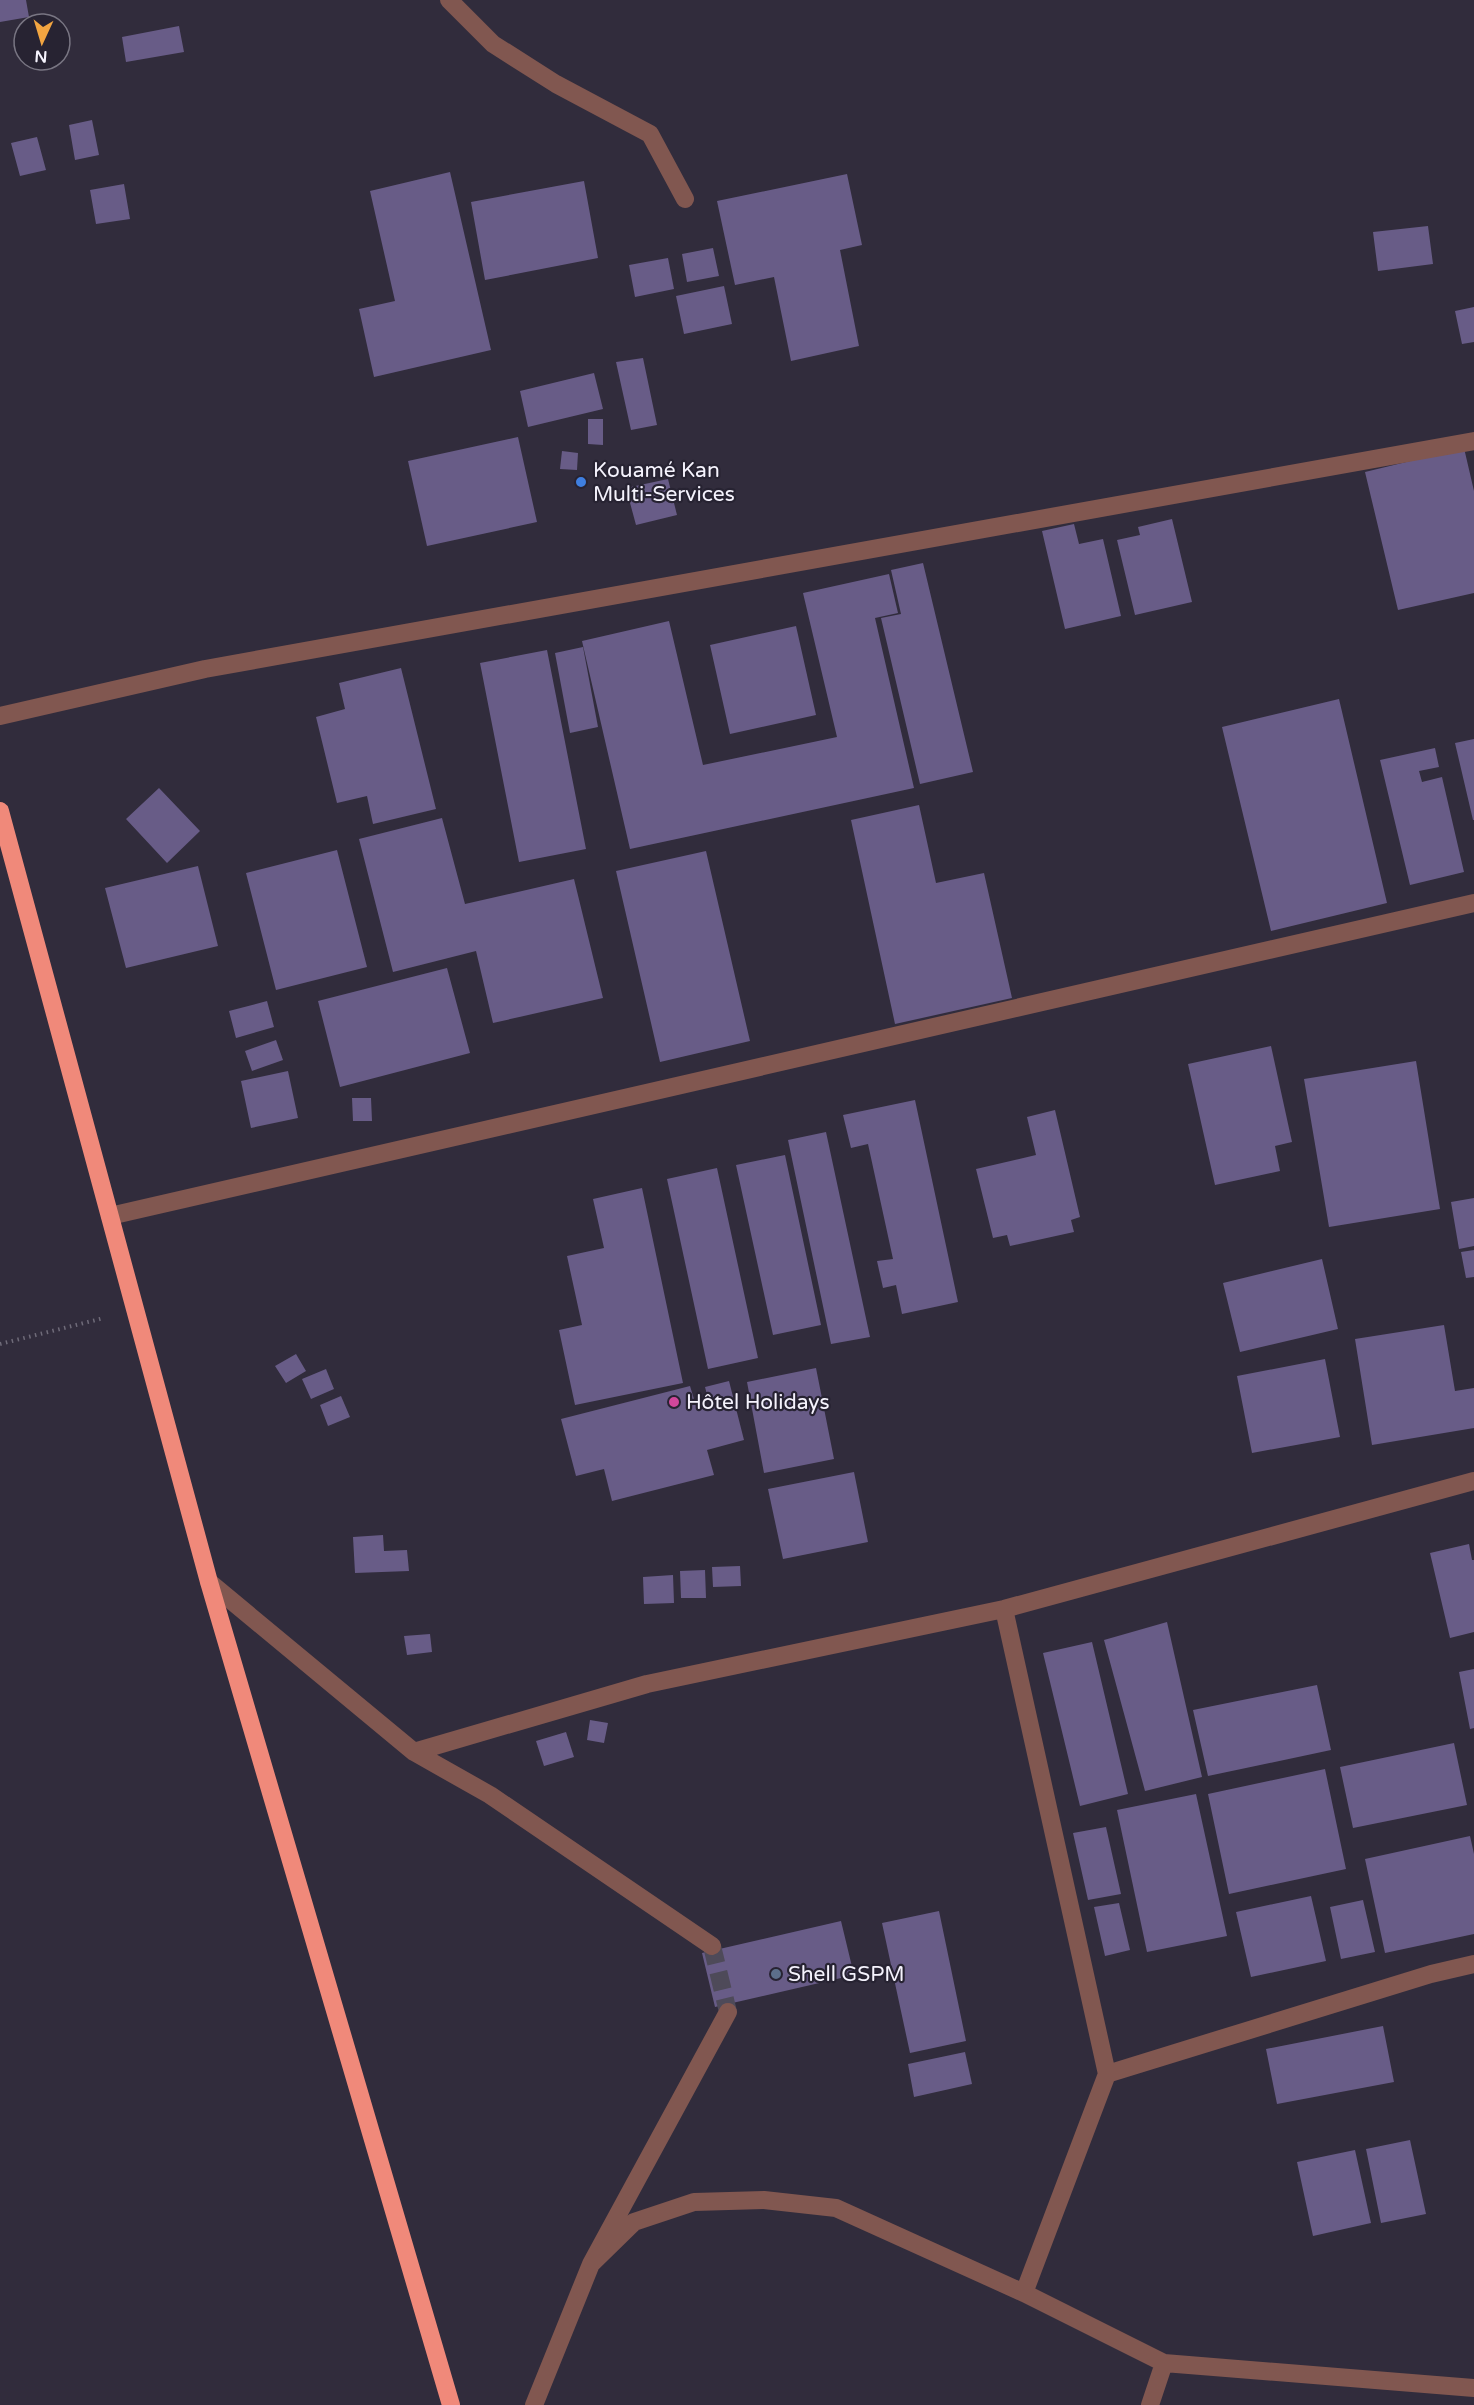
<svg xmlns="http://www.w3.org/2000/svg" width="1474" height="2405" font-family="'Varela Round',sans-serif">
  <rect width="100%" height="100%" fill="#312c3c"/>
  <path fill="#685c87" d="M0 0H26L29 17 0 22Z
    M179 26 184 52 126 62 122 37Z
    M92 120 99 155 75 160 69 125Z
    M37 137 46 170 20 176 11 143Z
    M450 172 491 350 374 377 359 309 395 301 370 191Z
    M847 174 862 245 840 250 859 346 791 361 774 277 735 285 717 201Z
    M584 181 598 258 485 280 471 202Z
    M124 184 130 219 96 224 90 190Z
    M1428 226 1433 264 1378 271 1373 232Z
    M713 248 719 276 687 282 682 254Z
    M668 258 674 289 635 297 629 265Z
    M724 286 732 324 684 334 676 296Z
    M1474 307V342L1462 344 1455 311Z
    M643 358 657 425 631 430 616 362Z
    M594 373 603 409 528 427 520 391Z
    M588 419H603V445L588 444Z
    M518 437 537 522 427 546 408 461Z
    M1464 448 1474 491V593L1398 610 1365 472Z
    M562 451 578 453 577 470 560 469Z
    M668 479 677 515 636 525 626 488Z
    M1172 519 1192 602 1135 615 1117 540 1140 535 1138 527Z
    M1074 524 1079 544 1103 539 1121 616 1065 629 1042 531Z
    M923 563 973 772 920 784 881 618 901 614 891 570Z
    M889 574 898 613 875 618 914 788 630 849 582 641 669 621 703 765 837 737 803 593Z
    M796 626 816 715 730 734 710 645Z
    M583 647 598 727 570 733 555 653Z
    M547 650 586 849 519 862 480 663Z
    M401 668 436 809 373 824 367 796 337 803 316 717 345 709 339 683Z
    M1339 699 1387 903 1271 931 1222 727Z
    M1474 739V820H1473L1455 743Z
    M1435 748 1439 767 1419 771 1422 782 1442 777 1464 872 1410 885 1380 760Z
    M159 788 200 831 167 863 126 819Z
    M919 805 936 883 984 873 1012 998 895 1024 851 820Z
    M442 818 465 904 574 879 603 998 493 1023 476 951 393 972 359 839Z
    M337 850 367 967 276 990 246 873Z
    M706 851 750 1041 660 1062 616 871Z
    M198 866 218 946 126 968 105 888Z
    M447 968 470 1053 340 1087 318 1001Z
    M267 1001 274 1027 236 1038 229 1011Z
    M276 1040 283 1060 252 1071 245 1051Z
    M1271 1046 1292 1142 1275 1146 1280 1171 1215 1185 1188 1064Z
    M1416 1061 1440 1209 1329 1227 1304 1079Z
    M288 1071 298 1118 251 1128 241 1081Z
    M352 1098H371L372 1121H353Z
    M915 1100 958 1302 902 1314 896 1285 883 1288 877 1261 893 1259 868 1144 851 1148 843 1115Z
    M1055 1110 1080 1217 1071 1220 1074 1232 1010 1246 1007 1235 993 1238 976 1169 1036 1155 1027 1117Z
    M826 1132 870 1337 831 1344 788 1140Z
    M785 1155 821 1325 773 1335 736 1165Z
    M717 1168 758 1358 708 1369 667 1179Z
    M642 1188 683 1383 575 1405 559 1330 582 1325 567 1256 604 1248 593 1199Z
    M1474 1198V1246L1459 1249 1451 1202Z
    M1474 1250V1277L1466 1278 1461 1252Z
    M1322 1259 1338 1329 1240 1352 1223 1283Z
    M1444 1325 1455 1391 1474 1388V1428L1372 1445 1355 1339Z
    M296 1354 306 1371 286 1383 275 1366Z
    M1325 1359 1340 1437 1252 1453 1237 1376Z
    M816 1368 834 1459 764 1473 747 1382Z
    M326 1369 334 1389 311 1399 302 1379Z
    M729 1381 744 1440 707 1450 714 1475 612 1501 604 1469 576 1476 561 1419 690 1386 697 1409 710 1406 705 1387Z
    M341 1396 350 1417 328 1426 320 1405Z
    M854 1472 868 1542 783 1559 768 1489Z
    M383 1535 384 1551 407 1550 409 1571 355 1573 353 1537Z
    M1469 1544 1472 1560H1474V1632L1450 1638 1430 1553Z
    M740 1566 741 1586 713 1587 712 1567Z
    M705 1570 706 1598H681L680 1571Z
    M673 1575 674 1603 644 1604 643 1577Z
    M1167 1622 1202 1777 1145 1791 1104 1640Z
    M430 1634 432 1652 407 1655 404 1636Z
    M1092 1642 1128 1794 1080 1806 1043 1653Z
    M1474 1669V1728L1470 1729 1459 1672Z
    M1317 1685 1331 1750 1208 1776 1193 1710Z
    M590 1720 608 1723 604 1743 587 1740Z
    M566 1732 574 1757 544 1766 536 1741Z
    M1454 1743 1467 1805 1353 1828 1340 1767Z
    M1325 1769 1346 1869 1229 1894 1208 1794Z
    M1196 1794 1227 1936 1147 1952 1117 1810Z
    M1106 1827 1121 1894 1088 1900 1073 1833Z
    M1470 1836 1474 1854V1934L1385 1953 1365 1859Z
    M1311 1896 1326 1961 1251 1977 1236 1912Z
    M1363 1900 1375 1952 1341 1959 1330 1907Z
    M1119 1903 1130 1950 1105 1956 1094 1907Z
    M939 1911 966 2041 910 2053 882 1923Z
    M841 1921 854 1975 715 2007 702 1953Z
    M1383 2026 1394 2082 1277 2104 1266 2049Z
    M965 2052 972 2084 914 2097 908 2064Z
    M1410 2140 1426 2214 1381 2223 1366 2149Z
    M1355 2150 1371 2223 1313 2236 1297 2162Z"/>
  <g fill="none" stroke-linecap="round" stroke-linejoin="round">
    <path stroke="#4e4a59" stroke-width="18" stroke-dasharray="18 9" stroke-linecap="butt" d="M712 1946 728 2012"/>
    <path stroke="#6f6b79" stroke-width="4" stroke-dasharray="1.5 4.5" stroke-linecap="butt" d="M0 1344 104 1318"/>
    <path stroke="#815750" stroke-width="18" d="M449 0 493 44 556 84 650 134 685 199
      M0 716 205 669 1474 441
      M110 1216 1474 903
      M209 1582 414 1752 490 1795 712 1946
      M1004 1609 1107 2074
      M414 1752 647 1684 1004 1609 1474 1481
      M591 2264 634 2222 694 2202 764 2200 836 2208 1024 2293 1164 2363 1474 2388
      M1024 2293 1107 2074 1431 1974 1474 1964
      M534 2405 591 2264 728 2012
      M1150 2405 1164 2363"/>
    <path stroke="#f0897a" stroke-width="18" d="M0 811 209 1582 451 2405"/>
  </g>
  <circle fill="#3f7fe0" stroke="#272332" stroke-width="2" cx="581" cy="482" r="6"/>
  <circle fill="#d1479c" stroke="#272332" stroke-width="2" cx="674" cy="1402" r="6"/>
  <circle fill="#5c6f8a" stroke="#272332" stroke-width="2" cx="776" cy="1974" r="6"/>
  <g text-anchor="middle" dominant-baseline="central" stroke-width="4.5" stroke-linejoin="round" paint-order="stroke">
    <g font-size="21" fill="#f5f3fd" stroke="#272332" text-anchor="start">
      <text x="593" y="470">Kouamé Kan<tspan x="593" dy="24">Multi-Services</tspan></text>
      <text x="686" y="1402">Hôtel Holidays</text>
      <text x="788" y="1974">Shell GSPM</text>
    </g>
  </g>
  <g transform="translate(42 42) rotate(184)"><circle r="28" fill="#272332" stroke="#797683" stroke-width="1.5"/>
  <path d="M0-4.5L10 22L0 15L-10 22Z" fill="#f2a541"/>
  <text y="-9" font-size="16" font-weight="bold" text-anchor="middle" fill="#f5f3fd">N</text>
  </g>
</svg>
